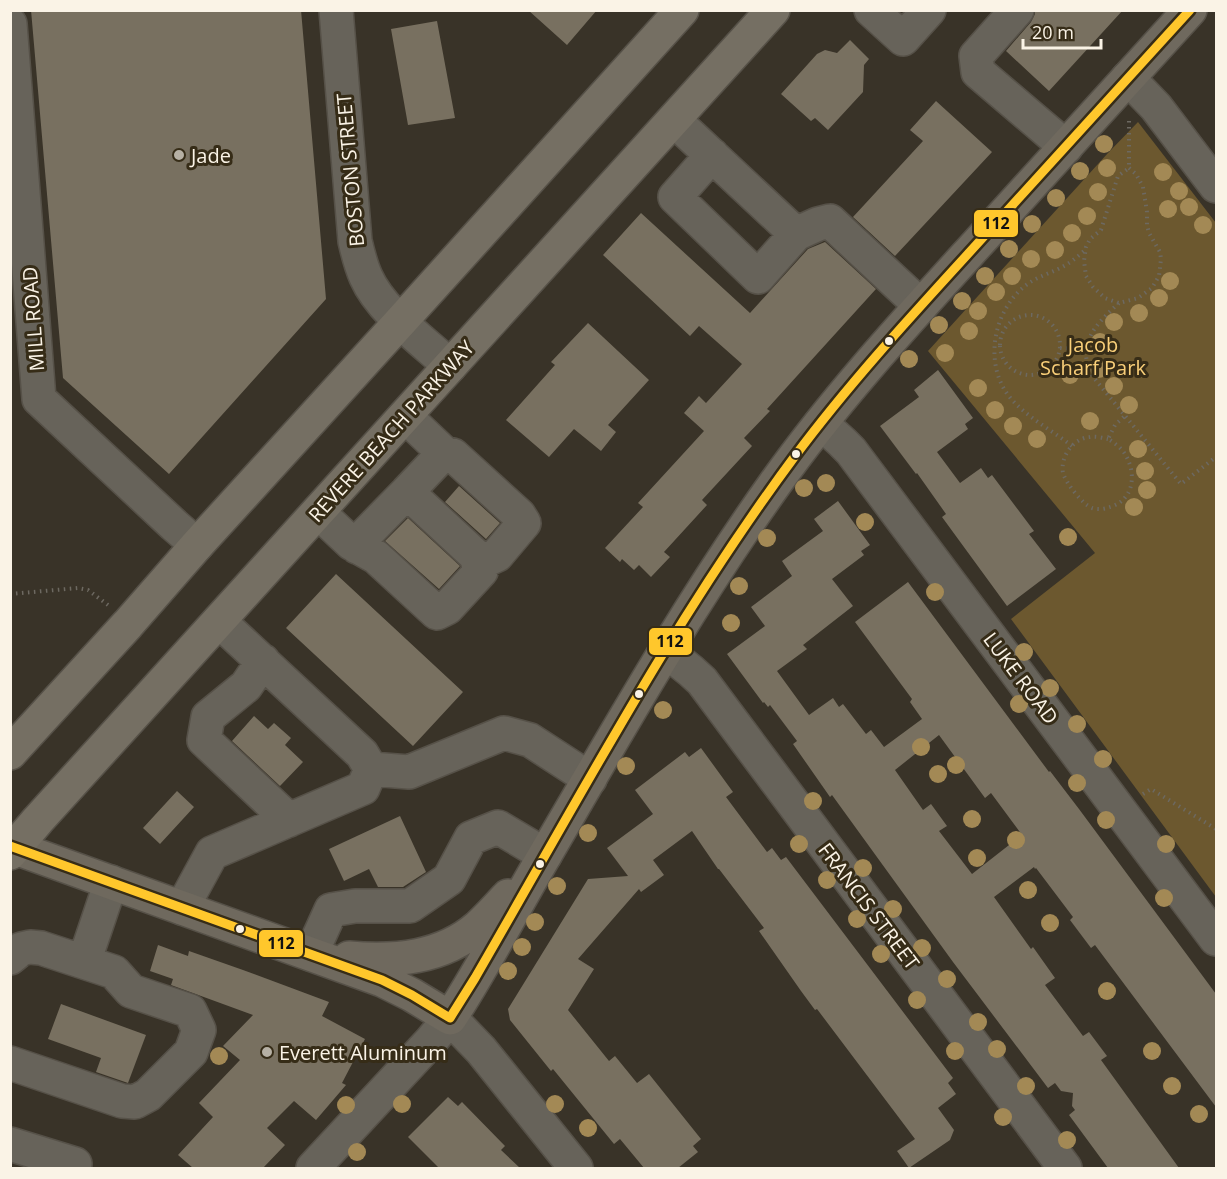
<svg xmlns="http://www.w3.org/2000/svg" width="1227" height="1179" font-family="'Open Sans',sans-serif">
  <rect width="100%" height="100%" fill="#393328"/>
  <path fill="#6c582f" d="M1138 122 1216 223V897L1011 619 1095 553 928 351 1108 153Z"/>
  <path fill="#787060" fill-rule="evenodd" d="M31 10H301L326 299 169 474 63 378Z
    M528 10H597L567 45Z
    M1035 10H1123L1049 91 1006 51 1031 22 1035 14Z
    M437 21 455 118 408 125 391 29Z
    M850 40 869 59 864 65 863 92 828 130 815 118 811 121 781 94 817 54 825 50 837 53Z
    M936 101 992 152 895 256 853 217 923 141 910 130Z
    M641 213 750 313 808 249 825 242 876 289 767 409 770 411 744 438 752 446 702 500 707 505 664 552 670 557 651 577 639 565 634 570 622 559 620 562 605 548 643 507 638 503 704 431 684 413 699 396 706 403 742 364 699 326 690 336 603 255Z
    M588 323 649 380 608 425 616 432 601 451 574 429 549 457 506 420 555 365 551 362Z
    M938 370 973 418 965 424 968 429 937 452 960 483 981 468 988 478 992 475 1034 531 1029 534 1056 569 1007 606 942 517 946 514 917 473 916 474 880 426 919 397 914 390Z
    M459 486 500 523 486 539 445 502Z
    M838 501 870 545 861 551 864 555 832 579 853 606 803 645 807 649 777 671 809 715 833 698 839 707 843 704 866 734 871 730 884 747 922 719 910 702 912 699 855 622 908 582 1049 772 1050 771 1079 809 1216 994V1107L1095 945 1091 948 1070 920 1073 917 1036 868 1035 869 1034 867 994 897 1031 949 1033 947 1055 978 1045 985 1083 1036 1089 1032 1107 1056 1101 1060 1179 1168H1108L1069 1115 1075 1110 1072 1106 1073 1093 1061 1091 1055 1083 1048 1088 953 962 832 795 830 797 793 744 797 741 770 705 768 707 764 702 763 703 727 654 765 626 751 607 792 576 782 561 823 531 814 519ZM939 735 985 798 991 793 1022 835 972 874 939 831 947 826 931 804 923 810 895 770Z
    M408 518 460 566 439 589 385 541Z
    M336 574 463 692 413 746 286 628Z
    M254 716 268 729 274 723 291 738 285 745 303 762 280 786 232 741Z
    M701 748 733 792 726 797 767 852 772 848 781 860 786 857 953 1078 948 1083 956 1094 938 1108 954 1130 950 1140 909 1168 897 1151 915 1139 817 1009 815 1010 801 991 759 931 764 928 719 869H718L692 831 653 860 664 875 641 892 639 889 578 959 594 969 568 1010 609 1061 615 1056 637 1083 649 1074 701 1139 693 1146 698 1152 678 1168H644L620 1139 614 1144 553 1069 551 1071 510 1020 508 1009 588 879 628 876 607 848 653 814 635 790 685 752 689 757Z
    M177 791 194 807 160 844 143 828Z
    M400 816 426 872 403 887H378L369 869 344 881 329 849Z
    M158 945 188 956 189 951 243 970 329 1002 322 1016 365 1039 342 1083 346 1085 316 1120 294 1101 267 1128 285 1145 263 1168H193L178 1155 213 1117 199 1103 240 1060 223 1046 253 1015 171 985 173 979 150 971Z
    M61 1004 146 1035 128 1083 96 1072 101 1058 48 1039Z
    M448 1097 458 1106 462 1102 505 1146 501 1150 520 1168H439L408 1137Z"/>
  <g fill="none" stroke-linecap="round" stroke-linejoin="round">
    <g stroke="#565148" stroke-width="36">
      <path id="minor" d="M336 10 355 241C358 254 361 266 366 277 381 311 423 341 450 366
        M871 10 903 39 929 10
        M1017 10 976 56 978 72 1066 147
        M10 24 39 399 174 525 197 545
        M1128 78 1156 107 1216 186
        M674 120 796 234
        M712 155 675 197 758 277 796 234 818 224 830 221 921 306
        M821 423 842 442 851 451 1216 939
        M444 453 453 455 519 515 524 523 497 555 478 564
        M318 512 351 543 376 557 437 613 447 608 481 571 476 556 407 492 444 453 405 416
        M357 547 362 538 407 492
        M666 651 691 671 702 681 1065 1168
        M263 661 246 686 208 717 204 740 289 820
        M371 769 409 772 504 733 530 740 590 779
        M182 908 212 853 363 788 371 769 362 754 219 621
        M311 954 331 910 355 906H410L449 879 471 838 498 827 545 855
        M10 958 21 949 30 947 41 948 114 972 131 991 190 1011 199 1030 191 1052 148 1095 135 1102 122 1101 10 1063
        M84 962 111 882
        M10 1144 75 1164
        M313 1168 431 1041 450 1018 481 1050 576 1168"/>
    </g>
    <g stroke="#565148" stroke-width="36">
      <path id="major" d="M10 846 382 980 412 995 450 1018C484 966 513 909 545 855 618 730 690 603 774 485 835 399 906 322 977 244 1048 166 1119 88 1190 10
        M349 958C395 962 442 958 478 927 489 917 498 907 508 896"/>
    </g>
    <g stroke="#565148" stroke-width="36">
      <path id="highway" d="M10 753 128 624 197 545 401 321 682 10
        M10 853 38 820 773 10"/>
    </g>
    <path stroke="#6d6961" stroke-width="4" stroke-dasharray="1.5 4.5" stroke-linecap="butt" d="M1129 121V168
      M1129 168 1136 174 1143 187 1147 212V225L1149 233 1160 252 1161 259 1159 276 1152 288 1138 298 1119 303 1105 298 1093 287 1086 276 1084 261 1086 247 1090 239 1101 230 1118 176Z
      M1119 303C1095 325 1074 346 1094 378L1181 484 1216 457
      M1000 345a30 30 0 1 1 60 0a30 30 0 1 1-60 0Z
      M1060 348 1086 349
      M1108 439C1103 438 1096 436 1090 437 1073 438 1060 457 1063 473 1066 483 1082 504 1092 508 1098 510 1105 509 1110 507 1134 500 1137 474 1125 454 1121 448 1115 443 1108 439L1115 425 1125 416
      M1072 446C1053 431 1030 419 1013 401 983 369 991 313 1025 286 1036 277 1049 274 1062 267 1070 263 1077 257 1084 251
      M10 594 78 588 88 590 108 605
      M1143 794 1151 789 1216 829"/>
    <use href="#minor" stroke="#67635a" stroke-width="33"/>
    <use href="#major" stroke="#6f695e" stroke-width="33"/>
    <use href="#highway" stroke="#756f63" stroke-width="33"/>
    <g stroke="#362c17" stroke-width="14">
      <path id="bus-1" d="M10 846 382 980 412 995 450 1018 475 978C577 802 673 620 795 456 851 381 914 313 977 244 1048 166 1119 88 1190 10"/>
    </g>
    <use href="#bus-1" stroke="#ffc72c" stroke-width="9"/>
  </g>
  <g fill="#a38955">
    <circle cx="1104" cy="144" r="9"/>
    <circle cx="1107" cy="168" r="9"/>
    <circle cx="1080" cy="171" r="9"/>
    <circle cx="1163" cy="172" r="9"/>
    <circle cx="1179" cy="191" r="9"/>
    <circle cx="1098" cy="192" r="9"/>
    <circle cx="1056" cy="198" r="9"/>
    <circle cx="1189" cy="207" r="9"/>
    <circle cx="1168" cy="209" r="9"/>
    <circle cx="1087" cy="216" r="9"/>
    <circle cx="1032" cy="224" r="9"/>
    <circle cx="1203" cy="225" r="9"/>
    <circle cx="1072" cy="233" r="9"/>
    <circle cx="1009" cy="249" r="9"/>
    <circle cx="1055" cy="250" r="9"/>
    <circle cx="1031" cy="259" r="9"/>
    <circle cx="985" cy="276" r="9"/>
    <circle cx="1012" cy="276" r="9"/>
    <circle cx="1170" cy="281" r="9"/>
    <circle cx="996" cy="292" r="9"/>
    <circle cx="1159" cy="298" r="9"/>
    <circle cx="962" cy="301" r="9"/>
    <circle cx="978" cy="311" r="9"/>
    <circle cx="1139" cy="313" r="9"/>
    <circle cx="1114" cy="322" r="9"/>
    <circle cx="939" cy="325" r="9"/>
    <circle cx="969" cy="331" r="9"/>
    <circle cx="1100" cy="342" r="9"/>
    <circle cx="945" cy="353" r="9"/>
    <circle cx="909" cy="359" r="9"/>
    <circle cx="1099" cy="369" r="9"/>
    <circle cx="1070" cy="375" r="9"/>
    <circle cx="1114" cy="386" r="9"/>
    <circle cx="978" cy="388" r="9"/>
    <circle cx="1129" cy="405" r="9"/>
    <circle cx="995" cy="410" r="9"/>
    <circle cx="1090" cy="421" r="9"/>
    <circle cx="1013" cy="426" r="9"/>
    <circle cx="1037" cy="439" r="9"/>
    <circle cx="1138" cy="449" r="9"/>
    <circle cx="1145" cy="471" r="9"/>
    <circle cx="826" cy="483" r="9"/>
    <circle cx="804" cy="488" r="9"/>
    <circle cx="1147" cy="490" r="9"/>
    <circle cx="1134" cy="507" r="9"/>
    <circle cx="865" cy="522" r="9"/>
    <circle cx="1068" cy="537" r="9"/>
    <circle cx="767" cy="538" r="9"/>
    <circle cx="739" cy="586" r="9"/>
    <circle cx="935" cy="592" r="9"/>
    <circle cx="731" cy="623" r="9"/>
    <circle cx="1024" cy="652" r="9"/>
    <circle cx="1050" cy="688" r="9"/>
    <circle cx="1019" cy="704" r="9"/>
    <circle cx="663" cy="710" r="9"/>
    <circle cx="1077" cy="724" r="9"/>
    <circle cx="921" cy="747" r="9"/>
    <circle cx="1103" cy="759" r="9"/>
    <circle cx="956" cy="765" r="9"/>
    <circle cx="626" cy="766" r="9"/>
    <circle cx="938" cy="774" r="9"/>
    <circle cx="1077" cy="783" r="9"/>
    <circle cx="813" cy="801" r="9"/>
    <circle cx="972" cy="819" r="9"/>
    <circle cx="1106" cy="820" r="9"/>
    <circle cx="588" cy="833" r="9"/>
    <circle cx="1016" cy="840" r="9"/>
    <circle cx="799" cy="844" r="9"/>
    <circle cx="1166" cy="844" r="9"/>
    <circle cx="977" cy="858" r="9"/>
    <circle cx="863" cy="868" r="9"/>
    <circle cx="827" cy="880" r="9"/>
    <circle cx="557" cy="886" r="9"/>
    <circle cx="1028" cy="890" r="9"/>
    <circle cx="1164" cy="898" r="9"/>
    <circle cx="893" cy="909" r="9"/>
    <circle cx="857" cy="919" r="9"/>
    <circle cx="535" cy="922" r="9"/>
    <circle cx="1050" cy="923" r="9"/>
    <circle cx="522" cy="947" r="9"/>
    <circle cx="922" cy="948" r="9"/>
    <circle cx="881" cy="954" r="9"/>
    <circle cx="508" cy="971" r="9"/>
    <circle cx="947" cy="979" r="9"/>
    <circle cx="1107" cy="991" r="9"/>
    <circle cx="917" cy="1000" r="9"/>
    <circle cx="978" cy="1022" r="9"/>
    <circle cx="997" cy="1049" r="9"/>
    <circle cx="955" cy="1051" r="9"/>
    <circle cx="1152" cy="1051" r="9"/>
    <circle cx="219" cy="1056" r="9"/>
    <circle cx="1026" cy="1086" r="9"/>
    <circle cx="1172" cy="1086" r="9"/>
    <circle cx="402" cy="1104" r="9"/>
    <circle cx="555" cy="1104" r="9"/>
    <circle cx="346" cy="1105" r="9"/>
    <circle cx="1199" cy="1114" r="9"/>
    <circle cx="1003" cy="1117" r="9"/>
    <circle cx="588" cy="1128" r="9"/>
    <circle cx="1067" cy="1140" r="9"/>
    <circle cx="357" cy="1152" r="9"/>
  </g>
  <g fill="#b6b0a4" stroke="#362c17" stroke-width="2">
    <circle cx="179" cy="155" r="6"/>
    <circle cx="267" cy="1052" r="6"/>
  </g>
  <g fill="#faf3e6" stroke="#362c17" stroke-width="2">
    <circle cx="889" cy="341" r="5"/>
    <circle cx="796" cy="454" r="5"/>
    <circle cx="639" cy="694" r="5"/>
    <circle cx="540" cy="864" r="5"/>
    <circle cx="240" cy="929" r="5"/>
  </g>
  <g text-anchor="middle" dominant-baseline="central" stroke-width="6" stroke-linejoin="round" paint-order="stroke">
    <g font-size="20" fill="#faf3e6" stroke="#362c17" text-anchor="start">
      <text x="191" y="155">Jade</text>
      <text x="279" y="1052">Everett Aluminum</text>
    </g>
    <g font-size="20" fill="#faf3e6" stroke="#362c17">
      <text transform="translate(350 170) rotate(-95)">BOSTON STREET</text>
      <text transform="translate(33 319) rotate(-94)">MILL ROAD</text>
      <text transform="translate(391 431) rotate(-48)">REVERE BEACH PARKWAY</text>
      <text transform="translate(1021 678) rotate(53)">LUKE ROAD</text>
      <text transform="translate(869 906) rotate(53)">FRANCIS STREET</text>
    </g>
    <g font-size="20" fill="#f9cf79" stroke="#362c17">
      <text x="1093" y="344">Jacob<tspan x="1093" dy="23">Scharf Park</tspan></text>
    </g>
  </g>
  <g stroke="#362c17" stroke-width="2">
    <rect x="973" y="209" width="46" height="29" rx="6" fill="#ffc72c"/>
    <rect x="648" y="627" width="45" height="29" rx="6" fill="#ffc72c"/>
    <rect x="258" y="929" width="46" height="29" rx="6" fill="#ffc72c"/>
  </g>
  <g font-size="16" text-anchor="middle" font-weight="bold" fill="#111">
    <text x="996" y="229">112</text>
    <text x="670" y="647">112</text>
    <text x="281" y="949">112</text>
  </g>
  <rect width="1227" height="1179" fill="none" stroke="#faf3e6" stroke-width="24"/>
  <path d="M1023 39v9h78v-9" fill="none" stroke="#faf3e6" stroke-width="3"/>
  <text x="1032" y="39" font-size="18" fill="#faf3e6" stroke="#362c17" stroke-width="4.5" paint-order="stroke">20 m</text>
</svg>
